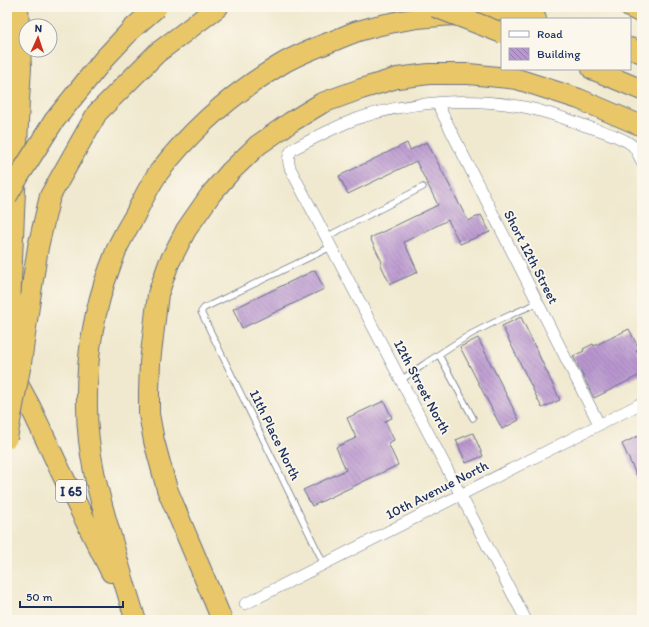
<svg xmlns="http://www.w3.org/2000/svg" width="649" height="627" font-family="Itim,sans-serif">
  <defs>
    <pattern id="building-back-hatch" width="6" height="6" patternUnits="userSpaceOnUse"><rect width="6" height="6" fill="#b996cf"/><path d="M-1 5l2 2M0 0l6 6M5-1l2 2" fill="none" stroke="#967bab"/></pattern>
  </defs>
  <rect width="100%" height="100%" fill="#fbf7ec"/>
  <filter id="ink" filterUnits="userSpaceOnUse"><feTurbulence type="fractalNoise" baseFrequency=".025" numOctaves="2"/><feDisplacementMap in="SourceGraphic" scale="8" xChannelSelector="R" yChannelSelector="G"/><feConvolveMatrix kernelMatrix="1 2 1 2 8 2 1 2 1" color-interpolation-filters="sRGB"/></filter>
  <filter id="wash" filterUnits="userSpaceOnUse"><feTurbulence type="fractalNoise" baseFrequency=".012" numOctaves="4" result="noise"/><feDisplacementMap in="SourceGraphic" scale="16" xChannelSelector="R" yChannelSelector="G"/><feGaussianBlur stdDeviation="0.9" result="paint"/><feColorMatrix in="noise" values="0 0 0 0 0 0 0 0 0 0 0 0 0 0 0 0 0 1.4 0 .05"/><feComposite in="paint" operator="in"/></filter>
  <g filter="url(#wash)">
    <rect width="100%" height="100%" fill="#f0e9cf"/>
    <g id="blocks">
      <path fill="url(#building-back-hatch)" d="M427 142 468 221 481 215 490 232 460 244 448 220 404 242 418 272 390 284 380 263 382 262 370 238 438 205 416 161 348 194 339 176 407 143 410 150Z
        M315 270 324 289 242 328 233 309Z
        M521 317 560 400 542 408 502 326Z
        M629 329 639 349 636 350 642 362V374L594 398 573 356 584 351 583 349 593 344 594 346Z
        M478 338 519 420 502 429 460 347Z
        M384 401 392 418 385 421 394 440 388 443 398 465 312 506 303 490 346 470 336 447 356 438 347 418Z
        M473 433 483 456 466 463 456 440Z
        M638 436 642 444V487L622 444Z"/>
    </g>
  </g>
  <g filter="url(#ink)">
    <use href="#blocks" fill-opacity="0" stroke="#667086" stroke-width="1"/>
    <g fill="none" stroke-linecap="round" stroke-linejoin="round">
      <g stroke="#667086" stroke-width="7">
        <path id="lane" d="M326 237 423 187
          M439 355 473 418
          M401 380C425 364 448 347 473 333 494 322 516 312 538 303
          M324 564 201 312 204 308 331 247"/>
      </g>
      <g stroke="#667086" stroke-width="12">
        <path id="street" d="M437 103 599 424
          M245 604 642 403
          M526 620 290 168C288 161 287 155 293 149 313 139 334 127 356 119 408 101 470 97 524 107 544 111 564 118 583 125 597 130 622 136 633 146 637 150 639 157 642 162"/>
      </g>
      <g stroke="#667086" stroke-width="22">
        <path id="highway" d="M629 7 642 13
          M630 48 642 53
          M592 69 642 90
          M12 259 19 100 21 68 18 7
          M30 299 38 247 50 196 97 113 157 53 218 7
          M12 373 30 406 61 472 111 572
          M135 618C127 592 119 566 112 540 99 497 87 453 87 408 86 360 93 312 110 267 113 260 115 253 118 246 123 236 129 225 135 215 142 201 150 184 159 172 192 129 233 93 280 65 296 55 315 48 333 41 341 38 349 34 358 31 414 14 478 11 536 19
          M222 620 199 565 167 489 154 441 149 414V391L150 362 158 294 169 263 186 230 211 194 230 172 258 145 291 122 322 103 361 89 397 78 429 74H469L517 79 579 99 642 126"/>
      </g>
      <use href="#lane" stroke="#fff" stroke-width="5.5"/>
      <use href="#street" stroke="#fff" stroke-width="11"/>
      <use href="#highway" stroke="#e9c769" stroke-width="20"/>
      <g stroke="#667086" stroke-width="22" stroke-linecap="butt">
        <path id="highway-bridge" d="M435 7 502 33
          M7 196 19 176 54 121 103 60 132 29 157 7
          M7 379 12 259
          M7 438 21 363 30 299"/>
      </g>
      <use href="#highway-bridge" stroke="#e9c769" stroke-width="20"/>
    </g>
  </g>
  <g text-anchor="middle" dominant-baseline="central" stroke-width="3.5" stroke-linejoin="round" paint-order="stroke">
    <rect fill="#fbf7ec" stroke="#5e6b89" stroke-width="1" x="56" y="480" width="30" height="22" rx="3"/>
    <g font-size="13" font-weight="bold" fill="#1b2f5e">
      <text x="71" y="491">I 65</text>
    </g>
    <g font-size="14" fill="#1b2f5e" stroke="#fbf7ec">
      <text transform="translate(531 257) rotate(63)">Short 12th Street</text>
      <text transform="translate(422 387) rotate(62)">12th Street North</text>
      <text transform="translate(275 435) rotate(64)">11th Place North</text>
      <text transform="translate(437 490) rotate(-27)">10th Avenue North</text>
    </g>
  </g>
  <rect width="649" height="627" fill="none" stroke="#fbf7ec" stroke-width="24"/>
  <rect x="501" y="18" width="130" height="52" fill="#fbf7ec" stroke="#a1a7b3"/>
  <rect x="509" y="31" width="20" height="6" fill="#ffffff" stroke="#a1a7b3"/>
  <text x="537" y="38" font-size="12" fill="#1b2f5e">Road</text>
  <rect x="509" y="48" width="20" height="12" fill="url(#building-back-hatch)" stroke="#a1a7b3"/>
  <text x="537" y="58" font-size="12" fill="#1b2f5e">Building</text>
  <g transform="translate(38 38) rotate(3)"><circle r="19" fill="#fbf7ec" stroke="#a1a7b3"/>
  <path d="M0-3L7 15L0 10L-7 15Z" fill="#c8321e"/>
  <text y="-6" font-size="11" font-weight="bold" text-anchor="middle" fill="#1b2f5e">N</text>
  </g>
  <path d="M20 601v6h103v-6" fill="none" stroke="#1b2f5e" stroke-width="2"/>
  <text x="26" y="601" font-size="12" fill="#1b2f5e" stroke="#fbf7ec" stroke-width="3" paint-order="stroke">50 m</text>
</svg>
